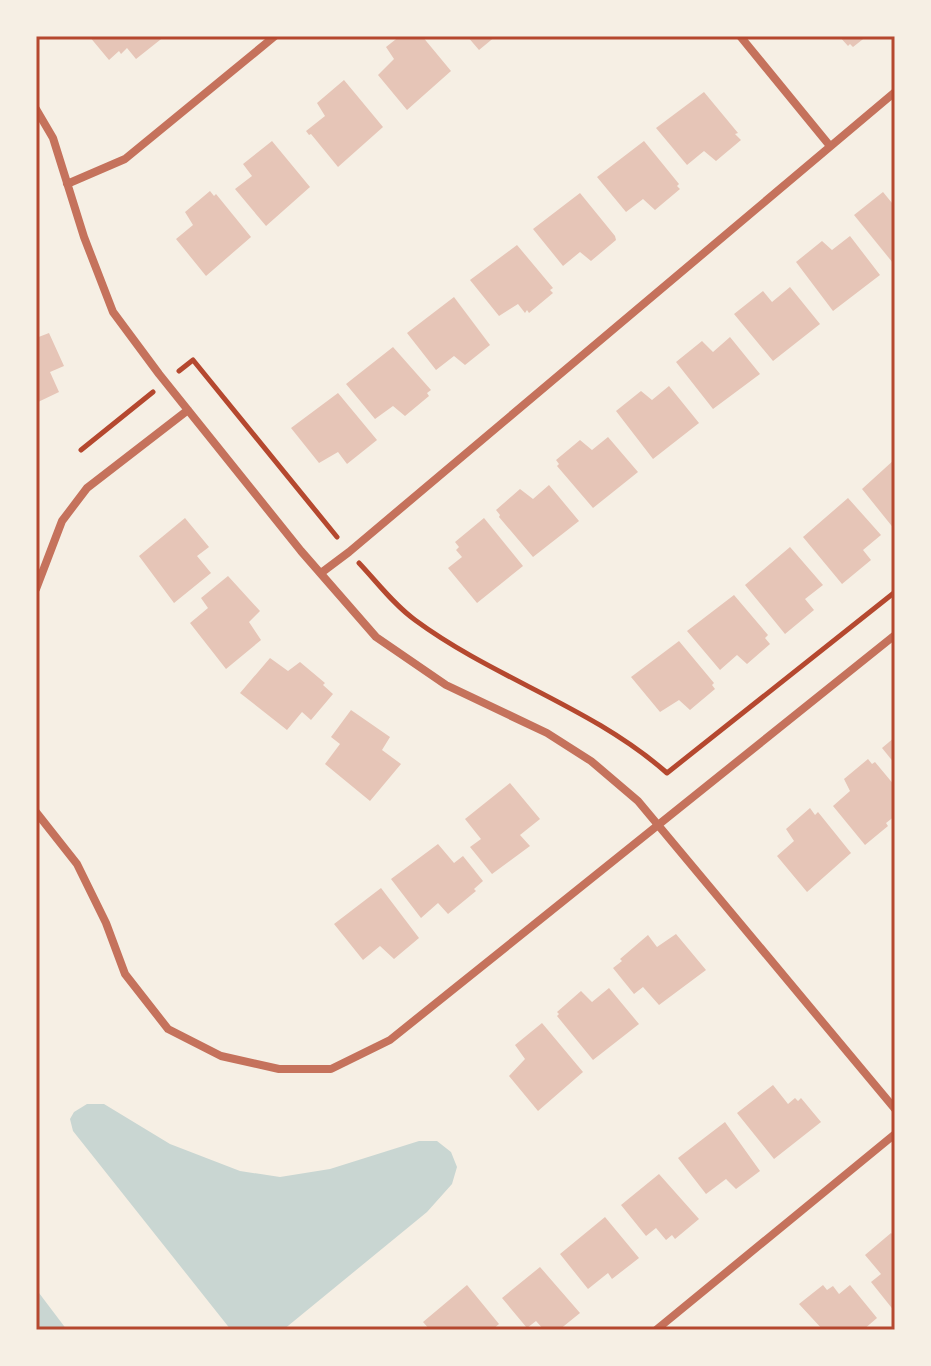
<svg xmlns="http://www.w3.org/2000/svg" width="931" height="1366" font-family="'Sofia Sans Condensed',sans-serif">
  <rect width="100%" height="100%" fill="#f6efe4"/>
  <path fill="#c9d6d2" d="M87 1104H104L170 1144 240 1171 280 1177 330 1169 419 1141H437L451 1152 457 1167 452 1184 427 1212 283 1330H231L73 1131 70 1119 74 1112Z
    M36 1289 67 1330H36Z"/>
  <path fill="#e6c5b7" d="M89 36H165L136 59 127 48 121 54 119 51 109 60Z
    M400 36H422L451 71 407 110 378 75 394 59 386 47Z
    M467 36H496L479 50Z
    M839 36H867L853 47 850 44 848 46Z
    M344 80 383 127 338 167 311 134 309 135 306 131 325 116 317 103Z
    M704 92 738 133 735 134 741 140 716 161 704 151 687 165 656 128Z
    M272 141 310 187 266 226 235 189 252 176 243 164Z
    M644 141 679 184 677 186 680 189 655 210 643 199 626 212 597 177Z
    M210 191 214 196 216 194 251 237 206 276 176 239 193 225 185 212Z
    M883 192 892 203 895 201 893 263 854 215Z
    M580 193 615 236 616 240 591 261 580 252 563 266 533 229Z
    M850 236 880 275 833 311 796 262 822 241 832 250Z
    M517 245 553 288 550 290 553 293 529 313 527 310 525 313 518 304 499 316 470 280Z
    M790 287 820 324 773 361 734 314 763 291 772 302Z
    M454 297 490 345 465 365 454 356 436 370 407 333Z
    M49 333 64 366 50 372 59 392 36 403V338Z
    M730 337 760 374 713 409 676 362 702 341 713 352Z
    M393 347 431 390 427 393 429 396 405 416 393 406 375 419 346 384Z
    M669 386 699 423 653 459 616 411 641 391 652 400Z
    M338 393 377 440 347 464 338 452 319 463 291 428Z
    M608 437 638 472 593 508 557 466 559 464 556 460 580 440 592 450Z
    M895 459V530L862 489Z
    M549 485 579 521 533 557 499 517 500 515 496 510 520 489 533 499Z
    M848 498 881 535 863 550 871 560 842 584 803 537Z
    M185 518 209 547 197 556 211 573 174 603 139 556Z
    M484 518 523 566 477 603 448 568 462 557 456 550 459 547 455 542Z
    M790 547 823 585 805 599 814 610 785 634 745 585Z
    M228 576 260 611 249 622 261 640 226 669 190 623 208 608 201 598Z
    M734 595 768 635 765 638 770 644 747 664 737 655 720 670 687 631Z
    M679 641 714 683 712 685 715 689 690 710 679 700 660 712 631 677Z
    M270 658 288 671 300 662 325 683 323 685 333 694 311 720 302 712 287 730 240 693Z
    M351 710 390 737 382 750 401 764 370 801 325 764 340 744 331 737Z
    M895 737V764L882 748Z
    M868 759 872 764 875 762 895 786V816L886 823 888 826 865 845 833 806 850 791 844 779Z
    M510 783 540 819 520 835 530 846 492 874 470 847 481 839 465 819Z
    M810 808 815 815 818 812 851 853 807 892 777 856 794 841 786 829Z
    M438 844 454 863 463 856 483 881 474 889 476 891 448 914 438 903 421 918 391 879Z
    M381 888 419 938 394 959 380 946 363 960 334 924Z
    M676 934 706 970 659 1005 643 987 634 994 613 968 622 961 620 959 648 935 657 947Z
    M609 988 639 1024 593 1060 557 1016 559 1014 557 1012 581 991 592 1002Z
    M542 1023 583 1072 538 1111 509 1076 525 1059 515 1045Z
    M773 1085 788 1104 795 1098 798 1101 801 1098 821 1122 774 1159 737 1113Z
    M725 1122 760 1171 736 1189 726 1179 706 1194 678 1158Z
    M659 1174 699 1219 675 1239 672 1235 666 1240 656 1228 646 1236 621 1205Z
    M605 1217 639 1258 612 1279 608 1273 588 1289 560 1254Z
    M891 1233 895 1237V1312L871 1282 881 1274 865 1255Z
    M540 1267 580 1313 559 1330 553 1327 544 1330 536 1321 527 1328 502 1298Z
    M467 1285 499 1324 492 1330H430L423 1322Z
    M823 1285 827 1290 833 1286 839 1294 850 1285 877 1318 863 1330H823L799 1304Z"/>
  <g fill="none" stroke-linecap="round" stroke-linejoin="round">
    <path stroke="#b5482f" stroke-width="5" d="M179 371 193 360 337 537
      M81 450 153 392
      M359 563C377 582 394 605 415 620 495 679 592 707 667 773L895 592"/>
    <path stroke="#c5725c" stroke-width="8" d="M740 36 830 146
      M36 109 53 138 84 237 113 312 159 374 301 551 376 637 446 685 547 733 591 761 638 801 895 1109
      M67 184 125 159 275 36
      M321 573 349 552 895 92
      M36 589 62 521 87 488 188 410
      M36 812 77 864 106 923 125 974 168 1029 221 1056 279 1069H331L390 1040 895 635
      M656 1330 895 1134"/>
  </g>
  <rect width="931" height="1366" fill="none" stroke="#f6efe4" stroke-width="76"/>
  <rect x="38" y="38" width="855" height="1290" fill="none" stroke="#b5482f" stroke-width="3"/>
</svg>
